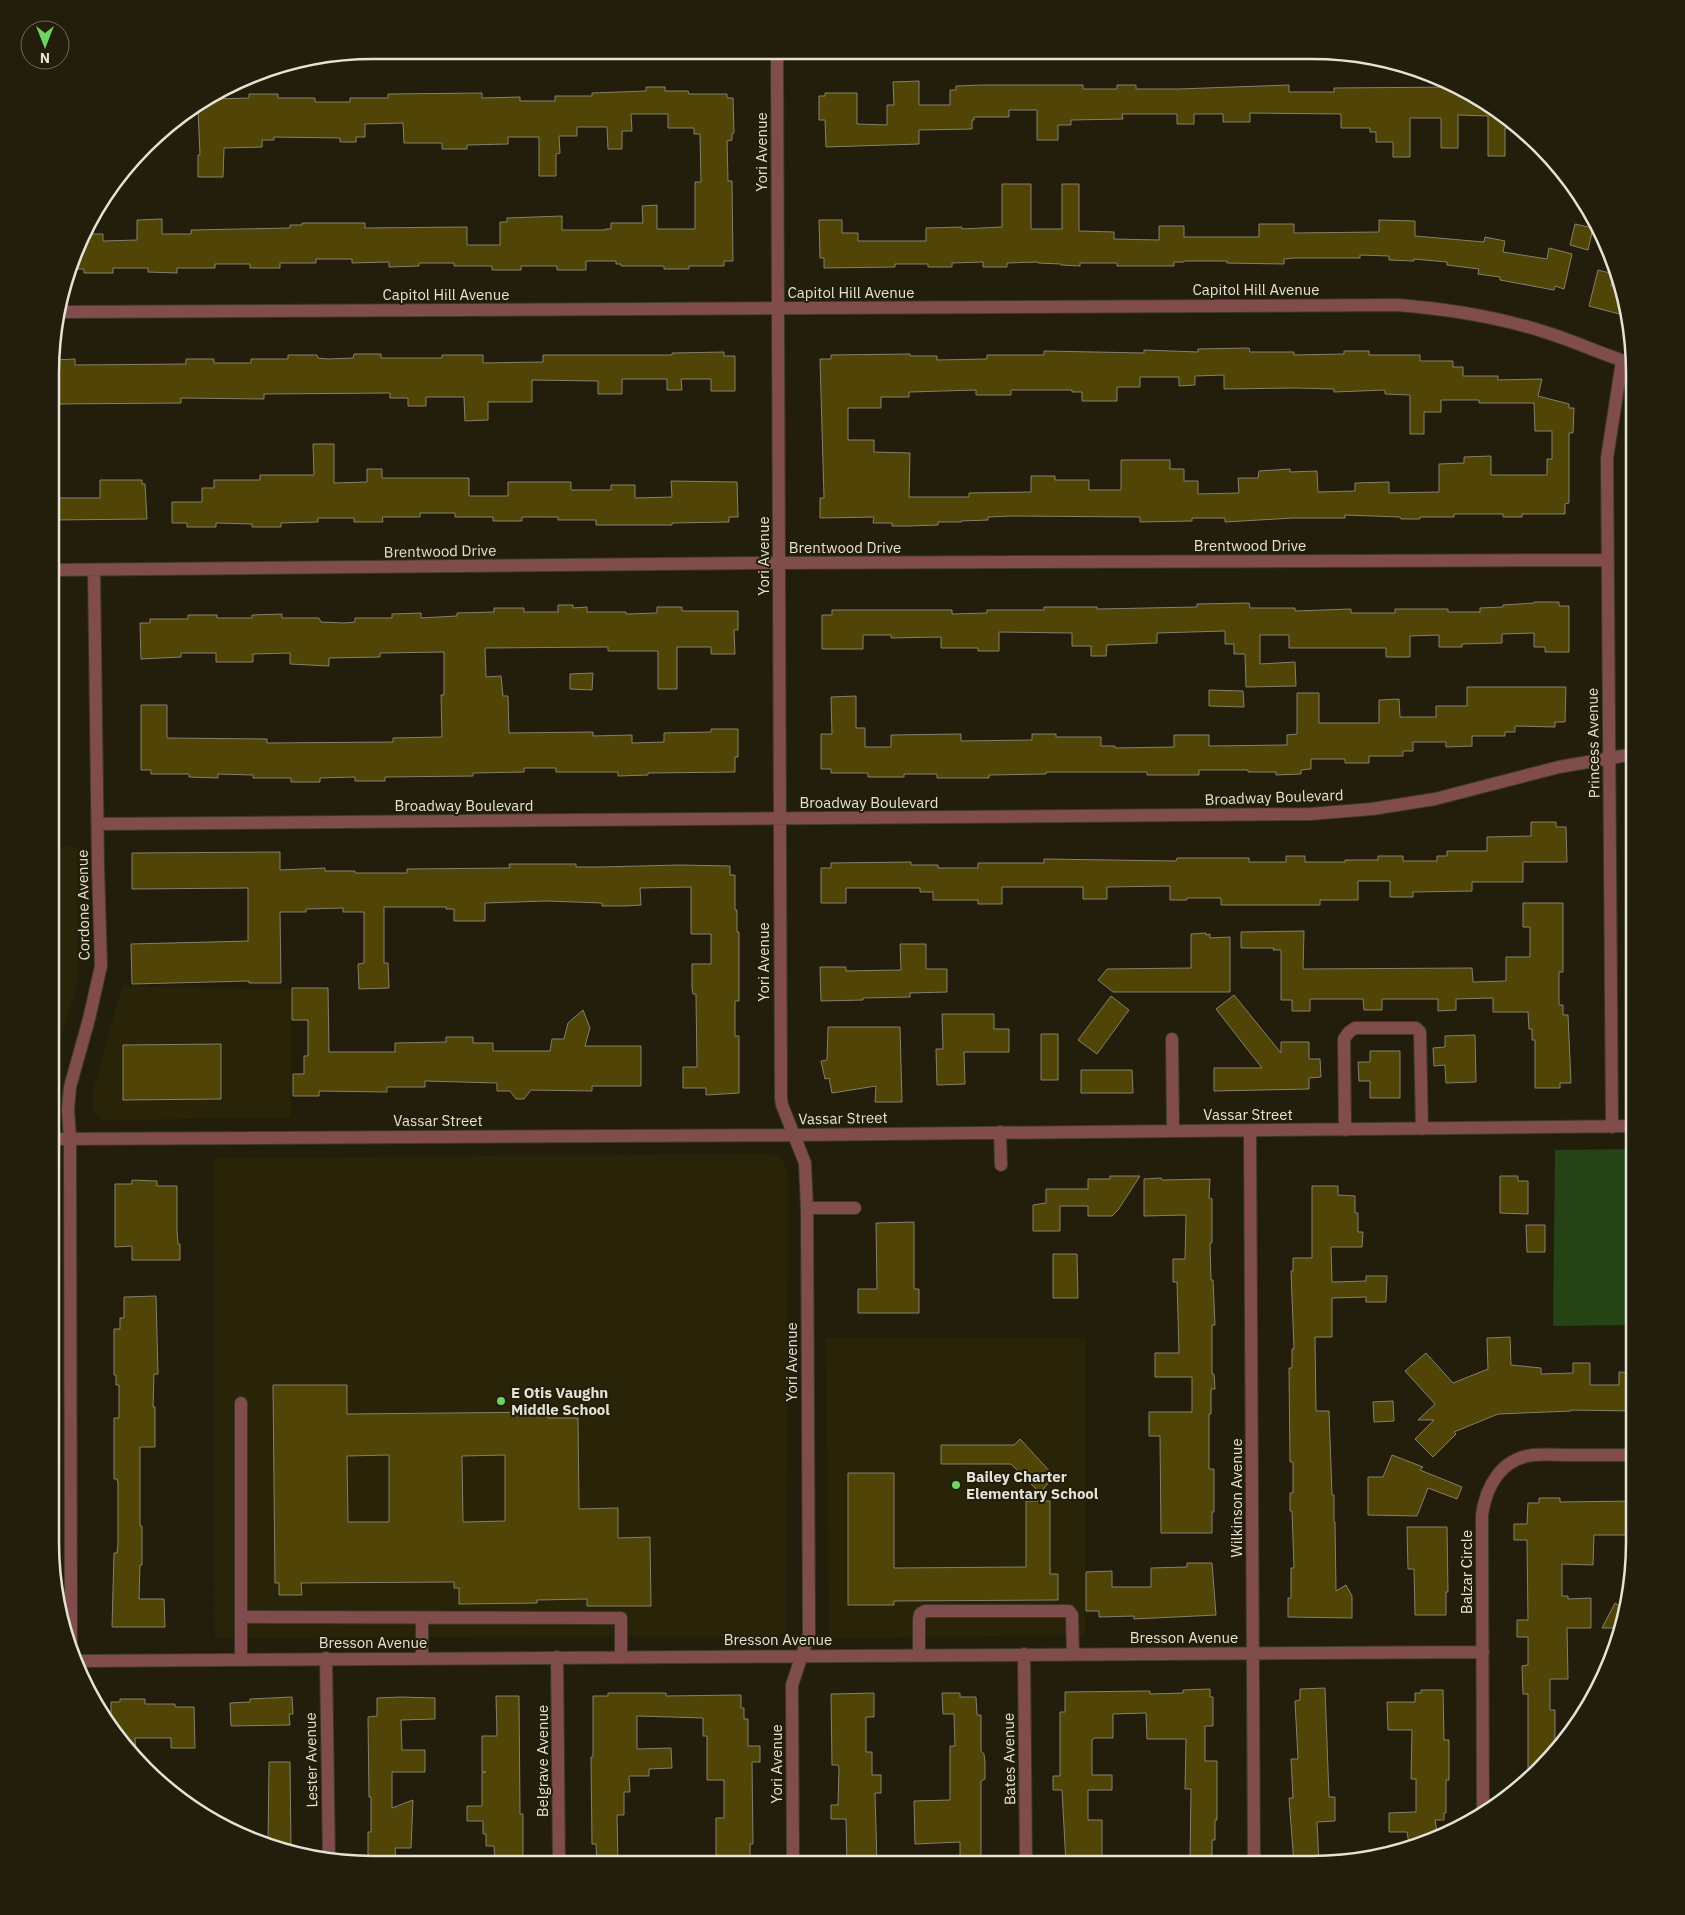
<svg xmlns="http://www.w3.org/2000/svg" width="1685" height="1915" font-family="'IBM Plex Sans',sans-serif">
  <rect width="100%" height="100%" fill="#221e0b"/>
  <path fill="#292308" d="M52 847H77L78 981 52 1070Z
    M122 986 291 990V1118L100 1120 93 1110V1091Z
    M765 1154 777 1156 784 1162 788 1176 786 1627 784 1633 779 1636 215 1638 214 1158Z
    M826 1338H1085V1635L837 1638 831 1636 829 1631Z"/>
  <path fill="#264315" d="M1634 1149V1325L1553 1326 1555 1150Z"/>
  <path fill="#504407" stroke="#85806a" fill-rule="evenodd" d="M919 81V105H950V90H956V86L981 85H1083V89H1117V85H1136V89H1178L1289 85V92H1334V88L1457 87 1492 104 1515 128H1505V156H1488V116L1458 115V148H1441V118H1410V157H1393V142H1376V132H1370V128H1341V114L1250 113V122H1223V114H1194V124H1177V114H1122L1123 119 1071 120V125H1058V140H1037V110H1009V117H974V120H972V129L919 130V144L826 147 825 120H819V96H825V93H857V124L887 125V105H894L893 82Z
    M646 87H665V91H688L689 94H727V98H733L734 133 732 134V140L727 141 728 181H732L733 261H724V266H689V269H664V266H621V264H616V261H586V270H557V266H521V270H492V266H454V263H419V266L389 267V262L352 263V259H316V263H280V268H250V264H215V268H177V273L148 272V268H113V273H84V269H73L85 234H103V241L137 240V220L162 219V234H191V230L290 228V225H302V223H365V228L467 227V245H500V222H507V218L562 216V230H605V229H611V223H643L642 206 657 205V229H695V182H701L700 134H694V128H668V114H631L632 131H622V149H608L607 127H577V136H559L560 153 556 154V176H539V137H508V144L467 145V149H442V143H404L403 123 365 124V137H356V142H340V138L274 137V140H262V147L224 148 223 177H198V155H200L198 108 213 99 249 98V94H278V98H315V102H350V98H388V94L482 93V98L520 97V101H555V96H592V93L646 91Z
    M1002 184H1031V229H1062V184H1079V231L1114 232V239L1159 240V226H1184V237H1259V224H1294V233L1379 232V220L1415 221V236L1484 242 1485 237 1505 241 1503 252 1547 259 1549 248 1572 254 1564 289 1555 286 1554 290 1500 280V277L1478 274 1479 269 1447 265V262L1414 259V261L1389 260V256L1360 255V258H1294L1284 259V264L1227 263V261H1184V262H1174V266H1117V263H1080V266L1061 265V264L1038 263V262L1007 263V267H983V262L952 263V267H928V264H895V267L824 268V258H820L819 220H842V233H858V241H926V228L962 227V229L1002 227Z
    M1575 224 1593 228 1588 250 1570 245Z
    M1598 270 1614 274 1611 286 1622 289 1627 316 1589 306Z
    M1249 348 1250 352H1294V355L1344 354V351H1369V355H1420V361H1453V367H1463V376H1498V380L1542 379 1538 396 1569 404V408H1574L1573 433H1569V503L1565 504V514H1522V517H1503V514H1454V517H1420V519H1401L1400 517 1345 515V518H1293L1225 522V518H1192V521L1140 522V517L1012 516 988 517V520L961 521V522H938V525L909 526H892V523H873L874 517 820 518V498H824L820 359H831V355L910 354V356H937V360L987 359V355H1044V351L1144 353V350L1198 352V349ZM1224 375V389L1296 388 1334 389V392L1385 390V394L1410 395V434H1424V412H1441V400H1479V403H1534L1535 431H1552V459H1547V475H1491V456L1464 457V463L1439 464V492L1389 493V482L1355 483V491L1318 492 1317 471 1290 472V469L1259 471 1258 478H1238L1239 493 1198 494V481H1184V469H1170V460H1121V490H1089V480H1055V476H1031V492L969 493V497H909L910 453 874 452V440H848V408H881V397H909V392L976 390V395H1011V390H1072V392H1082V401H1117V387H1140V377H1179V386L1195 385V376Z
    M724 352V356H735V391H711V379H681L682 390H667V379H622V394H598V381L532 380V402H488V420L465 421 464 397H426V406H408V398H390V393L264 394V399L181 398V403L53 404V360L75 359V365L186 364V359H214V363H251V359H288V355H317L318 358 328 359 353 358 354 354H381V358H442V355H483V363L543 362V355H672V353Z
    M313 444H334V483L367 482V469H382V478H469V496H508V482H571V490H611V485H635V498L672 497 671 481 737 482 738 517H729V522L672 523V525H596V520H558V517H522V521H493V517H455V513H420V517H382L383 522H354V518H318V522L281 523V527H252V524L216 523V527H187V523H172V502H202V488H214V480H260V475H314Z
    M100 480H142V484H145L147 519 52 520 53 498H100Z
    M1534 602H1559V606H1569V652H1545V647H1534V633L1502 634V643L1462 644V647H1439V635L1410 636V657H1386V648H1289V635H1260V664L1295 662 1296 686 1246 687 1245 654H1234V644H1225V631L1157 633V643L1107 645 1106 656H1091V646H1072V633L999 632V651H978V648H941V637L891 638V635H863V649H822V615H832V610H952V614L987 613V610H1044V607H1097V609L1197 607V604L1249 603 1250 608H1295V611L1351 609V613H1395V609H1448V612H1480V608L1503 607V605L1534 603Z
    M558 605H573V608L587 607V612H626V614L657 613V607H682V611H738V630H734L735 654H711V647H677V689H658V651H608V647L485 648 486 677 501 676 503 696H508L509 733 593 732V736L632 735V743L664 742V733L711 732V729H738V757H735V772L648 773V775L618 776V772H556V768H524V772L473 773V776L385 777V781H355V777L320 778V782H291V778H253V775L218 774V778L189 777V774H151V770H141V705H167V738L267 739V743L393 742V738L442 737 441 695H444V652L380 653V657L329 658V666L290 664V653L253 654V662H216V653H181V657L141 659 140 623H150V619H188V615H217V618H252V615L282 614V618H319L321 622 345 623 355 622V618H392V614L421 613V618L457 616V613L494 612V608H524V612H558Z
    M593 673 592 690 570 689V674Z
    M1467 687H1566L1565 722H1555V727L1515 726V732H1505V736H1472V746L1446 747V742H1413V751H1403V756H1369V763H1345V759H1311V769L1301 770V774L1276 775V772H1248V770H1199V775H1147V772H1046V774L989 775V778H937V774H904V777H868V773H831V769H821V734H832L831 697 856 696V728H865V747H891V735L961 734V741L1032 740V734H1056V737H1101V746H1115V748L1174 747V735H1209V746L1287 745V735L1297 734V693H1319V723H1379V700L1399 699 1400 717H1436V706H1467Z
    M1209 690 1243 691 1244 707 1209 706Z
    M1531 822H1556V827H1566L1567 862H1523V882H1472V891L1413 892V897H1390V881H1358V900H1320V905H1221V898H1187V900H1170V886L1107 887V899H1083V887H1002V904H978V900H933V892H920V888H846V903H821V868H831V863L911 862V865H938V868H978V863H1044V859L1176 861 1177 858H1249V862H1286V856H1305V862H1345V860H1378V856H1403V861H1437V856H1447V851H1487V837L1531 836Z
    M280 852V870L325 868V871H355V873H407V869L510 868 509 864H576V867H601L679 865 730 866V875H735V910H737V932H739V1001H735V1036H739V1093L706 1095V1088H683V1067H697L696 994H693L692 988V964H711V934H691V887L640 888 641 905 625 906H602V903L547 901 485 903V921H454V909H446V907H384V963H388L389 988 359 989 358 964 364 963V912H343V908L306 909V912H280L281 983H249V981L132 984 131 944 248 941V888L132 889V853Z
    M1523 903H1563V972H1559V1005H1563V1015H1568L1571 1083H1560V1088H1535V1040H1532V1029H1529L1528 1012H1493V998L1456 999V1010L1438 1011V999H1382V1010H1364L1363 999H1310V1011H1292V1000H1281V950H1273L1274 948H1241V932L1304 931 1303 969 1472 968 1473 982 1506 981V957H1530V927H1523Z
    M1206 933V935L1210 934V938L1230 937V992H1113L1098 980 1107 969 1191 968V934Z
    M900 944H926V969H947V992L910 993V997L863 998V1000L821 1001 820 967H846V971L901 970Z
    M292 988H328L329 1052H395V1043L446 1042V1037H473V1043H493V1051H550L552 1039H564L568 1023 583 1010 590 1028 585 1046H641V1086H592V1091L531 1090 524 1099H516L510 1091H497V1083L425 1081V1087H387V1092L319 1091V1096H293V1074H304V1056H308V1020H292Z
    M1234 995 1281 1053V1042H1309V1059H1320L1321 1077 1309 1078V1089L1214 1091V1068H1262L1216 1009Z
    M1111 996 1129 1010 1097 1054 1078 1040Z
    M942 1014H994V1029H1009V1052H964L965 1084 937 1085 936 1049H943Z
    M828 1027H900L902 1102H875L876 1086 832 1093 829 1078 825 1079 821 1061 827 1060Z
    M1041 1034H1058V1080H1041Z
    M1475 1035 1476 1082 1446 1083 1445 1065 1434 1066 1433 1048 1445 1047V1036Z
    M221 1044V1099L123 1100V1045Z
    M1370 1051H1400V1098H1370V1081H1359L1358 1062H1370Z
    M1081 1070H1132L1133 1093H1081Z
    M1110 1176H1140L1118 1210 1112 1216H1088V1206H1060V1231H1033V1205L1046 1203V1189H1088V1179H1110Z
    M1500 1176H1518V1181H1528V1214L1500 1213Z
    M1161 1178 1162 1180 1210 1179 1209 1198 1212 1199V1243H1210L1211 1280H1213L1215 1325H1212V1374H1214L1215 1389H1211V1414H1209V1469H1214V1512H1212V1533H1161L1160 1436H1149V1412H1192V1377H1155V1353H1179L1177 1282H1173V1259H1185L1186 1215 1144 1216V1179Z
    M132 1180 157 1181V1186H177V1231L178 1244H180V1260H132V1246L115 1247V1184H132Z
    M1312 1186H1338V1195L1355 1196V1213H1358V1232H1363L1362 1247H1331L1332 1282 1366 1281V1276H1387L1386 1302H1366V1297L1332 1298V1337H1315L1316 1411H1329L1332 1495H1334V1522H1335L1336 1591 1346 1585 1352 1596V1618L1288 1617V1598H1291V1568H1294L1292 1511H1290V1493H1293V1462H1290L1289 1368H1292V1349H1294L1291 1271H1293V1258H1312Z
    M914 1222V1289H919V1313H858V1289H877L876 1223Z
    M1526 1225H1545V1252H1527Z
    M1053 1254H1077L1078 1298H1053Z
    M156 1296 158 1374H154L153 1407H155V1447H140V1526H142V1565H140L139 1599H164L165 1627H112L114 1553H117L118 1544V1483L117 1479H114V1418H119V1385H116V1375H114V1329H120V1318H124V1297Z
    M1510 1337 1511 1365 1541 1368V1374L1573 1373V1363H1590V1385H1619V1372L1634 1373V1411L1571 1410V1411L1498 1414 1454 1432 1456 1434 1433 1457 1415 1439 1434 1420H1418L1435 1404 1405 1371 1426 1353 1453 1383 1488 1369 1487 1338Z
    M273 1385H347V1414L548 1412V1418H578L579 1509 618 1508V1538L650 1537 651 1606H587V1599L537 1600V1603L459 1604V1588H454V1582L301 1583 302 1595H279V1583H275ZM389 1455V1522H348L347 1456ZM505 1455V1521L463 1522 462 1456Z
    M1393 1401 1394 1421 1374 1422 1373 1402Z
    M1020 1439 1054 1476 1040 1493 1011 1464H941V1445H1014Z
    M1392 1455 1423 1467 1420 1470 1462 1487 1457 1499 1428 1488 1417 1516 1368 1515V1477H1383Z
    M848 1473H894V1568L1026 1567V1501H1050V1574H1058V1600L894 1601V1605H848Z
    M1539 1498H1560V1502L1634 1501V1535H1594L1593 1565 1562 1564V1596H1568V1599L1591 1598V1628H1567L1568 1679H1550V1710H1555V1755L1528 1779V1694H1523L1522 1666 1528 1665V1637H1517V1620H1528L1527 1540H1514V1524H1527L1528 1503H1539Z
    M1407 1527H1447L1448 1592H1446V1615H1415L1414 1569H1408Z
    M1187 1563H1212L1216 1615 1134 1619V1616L1099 1617V1611H1086V1572L1112 1571V1587H1151V1568L1187 1567Z
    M1615 1603 1627 1610 1623 1628H1602Z
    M1325 1688 1329 1797H1335V1821L1317 1822 1319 1864H1294L1289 1798H1293L1291 1759H1298L1295 1701 1300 1700V1689Z
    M1210 1689V1697H1213V1726H1205V1761H1217V1820H1215V1840H1212V1864H1191L1190 1861 1191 1789H1185L1186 1739H1147L1146 1713 1113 1714V1738H1094L1092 1740V1775H1112V1790H1088V1820H1102V1860L1091 1861V1864H1066L1062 1790H1053V1776H1060V1712H1065V1692L1150 1691V1694L1183 1693V1690Z
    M1421 1690H1443L1444 1740H1449V1780H1446V1813H1444V1820H1435L1438 1837 1410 1849 1407 1832H1389V1813L1416 1812V1779H1411L1412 1730H1388L1387 1702H1415V1693H1421Z
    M608 1693H666V1696L741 1695V1708H744V1719H748V1746H760V1762H752L753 1844H750V1864H716V1818H724V1780H707V1736H703V1718L637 1716V1749L671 1748 672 1768 649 1769V1776H629L630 1792H624V1815H617L618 1864H597L596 1844H592L591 1757H593V1696H608Z
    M874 1693V1717H866V1752H872V1775H881V1793H875L877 1864H847L846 1819H831V1805H838L839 1768 838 1765H832L831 1694Z
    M942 1693H960V1697H976L977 1715H981V1751L984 1754 985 1762V1779L981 1781V1864H960V1842L915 1844 914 1801 950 1800V1746H955L954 1714H943Z
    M496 1696H519L520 1814H523V1864H495L494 1846H486V1834H483V1821H467V1806H482V1773L486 1772H482V1736H497Z
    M292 1697 293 1714H289L290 1725 231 1726 230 1703 250 1702V1699Z
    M401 1697 435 1698V1719L401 1720 402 1750H425V1772H392V1808L413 1800 411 1848H395L396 1864H368V1832H371V1797H369L368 1717 377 1716V1698Z
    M120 1699H145V1704H175V1707H194L195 1748H171V1738H135L136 1758 111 1729V1702H120Z
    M269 1762H290L291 1847 268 1846Z"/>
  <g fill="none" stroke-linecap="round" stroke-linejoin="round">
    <g stroke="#3d3927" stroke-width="14">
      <path id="minor" d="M777 51 781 1098 782 1105 805 1163 807 1208 809 1634 792 1685 793 1864
        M59 312 1397 305C1449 309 1499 317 1548 333 1577 342 1605 356 1634 364
        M52 570 756 563 1607 560
        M98 824 1310 814 1372 809 1435 799 1559 767 1634 754
        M1172 1039 1173 1131
        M1612 1127 1607 458 1622 361
        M1345 1130 1344 1039 1349 1032 1355 1028H1416L1420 1032 1422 1129
        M1250 1131 1254 1864
        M1000 1132 1001 1165
        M51 1139 795 1135 1634 1126
        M807 1208H855
        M241 1403V1659
        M241 1617 621 1618V1656
        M422 1618V1658
        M919 1654V1619L920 1614 925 1611H1069L1072 1615 1073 1653
        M1024 1654 1026 1864
        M71 1655 70 1138 68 1109 70 1087 89 1019 101 966 98 866 94 570
        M557 1657 559 1864
        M326 1658 329 1861
        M74 1661 1483 1652
        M1483 1815 1482 1515C1486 1486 1501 1459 1533 1455 1544 1454 1557 1455 1568 1455 1590 1455 1612 1455 1634 1455"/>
    </g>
    <use href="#minor" stroke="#804d4c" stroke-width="12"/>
  </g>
  <g fill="#6dd361" stroke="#221e0b" stroke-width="2">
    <circle cx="501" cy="1401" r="5"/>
    <circle cx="956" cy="1485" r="5"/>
  </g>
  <g text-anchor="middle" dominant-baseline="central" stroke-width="4" stroke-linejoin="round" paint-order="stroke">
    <g font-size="15" fill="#e4e2d6" stroke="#221e0b">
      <text transform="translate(761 152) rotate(-90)">Yori Avenue</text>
      <text x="1256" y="289">Capitol Hill Avenue</text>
      <text x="851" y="292">Capitol Hill Avenue</text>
      <text x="446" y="294">Capitol Hill Avenue</text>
      <text x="1250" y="545">Brentwood Drive</text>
      <text x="845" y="547">Brentwood Drive</text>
      <text transform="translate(440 551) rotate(-1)">Brentwood Drive</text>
      <text transform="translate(763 556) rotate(-90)">Yori Avenue</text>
      <text transform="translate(1593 743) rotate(-91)">Princess Avenue</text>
      <text transform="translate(1274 797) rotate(-2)">Broadway Boulevard</text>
      <text x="869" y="802">Broadway Boulevard</text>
      <text x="464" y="805">Broadway Boulevard</text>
      <text transform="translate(83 905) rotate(-91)">Cordone Avenue</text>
      <text transform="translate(763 962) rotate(-90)">Yori Avenue</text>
      <text x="1248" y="1114">Vassar Street</text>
      <text transform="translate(843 1118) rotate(-1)">Vassar Street</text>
      <text x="438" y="1120">Vassar Street</text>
      <text transform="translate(791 1362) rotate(-90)">Yori Avenue</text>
      <text transform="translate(1236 1498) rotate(-90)">Wilkinson Avenue</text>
      <text transform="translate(1466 1572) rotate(-90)">Balzar Circle</text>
      <text x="1184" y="1637">Bresson Avenue</text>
      <text x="778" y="1639">Bresson Avenue</text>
      <text x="373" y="1642">Bresson Avenue</text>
      <text transform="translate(1009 1759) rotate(-91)">Bates Avenue</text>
      <text transform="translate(311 1760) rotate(-91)">Lester Avenue</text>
      <text transform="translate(542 1761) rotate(-90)">Belgrave Avenue</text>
      <text transform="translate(776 1764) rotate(-90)">Yori Avenue</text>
    </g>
    <g font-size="15" font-weight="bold" fill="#e4e2d6" stroke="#221e0b" text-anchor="start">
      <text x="511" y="1392">E Otis Vaughn<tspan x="511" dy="17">Middle School</tspan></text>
      <text x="966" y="1476">Bailey Charter<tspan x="966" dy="17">Elementary School</tspan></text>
    </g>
  </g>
  <path d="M0 0H1685V1915H0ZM373 59H1312A314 314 0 0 1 1626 373V1542A314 314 0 0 1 1312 1856H373A314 314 0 0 1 59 1542V373A314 314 0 0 1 373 59Z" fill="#221e0b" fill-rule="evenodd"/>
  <path fill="none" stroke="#e4e2d6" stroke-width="2.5" d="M373 59H1312A314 314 0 0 1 1626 373V1542A314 314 0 0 1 1312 1856H373A314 314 0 0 1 59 1542V373A314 314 0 0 1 373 59Z"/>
  <g transform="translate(45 45) rotate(180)"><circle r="24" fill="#221e0b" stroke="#706c5c"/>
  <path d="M0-4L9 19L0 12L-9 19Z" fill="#6dd361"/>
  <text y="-8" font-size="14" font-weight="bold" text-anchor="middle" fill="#e4e2d6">N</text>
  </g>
</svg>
